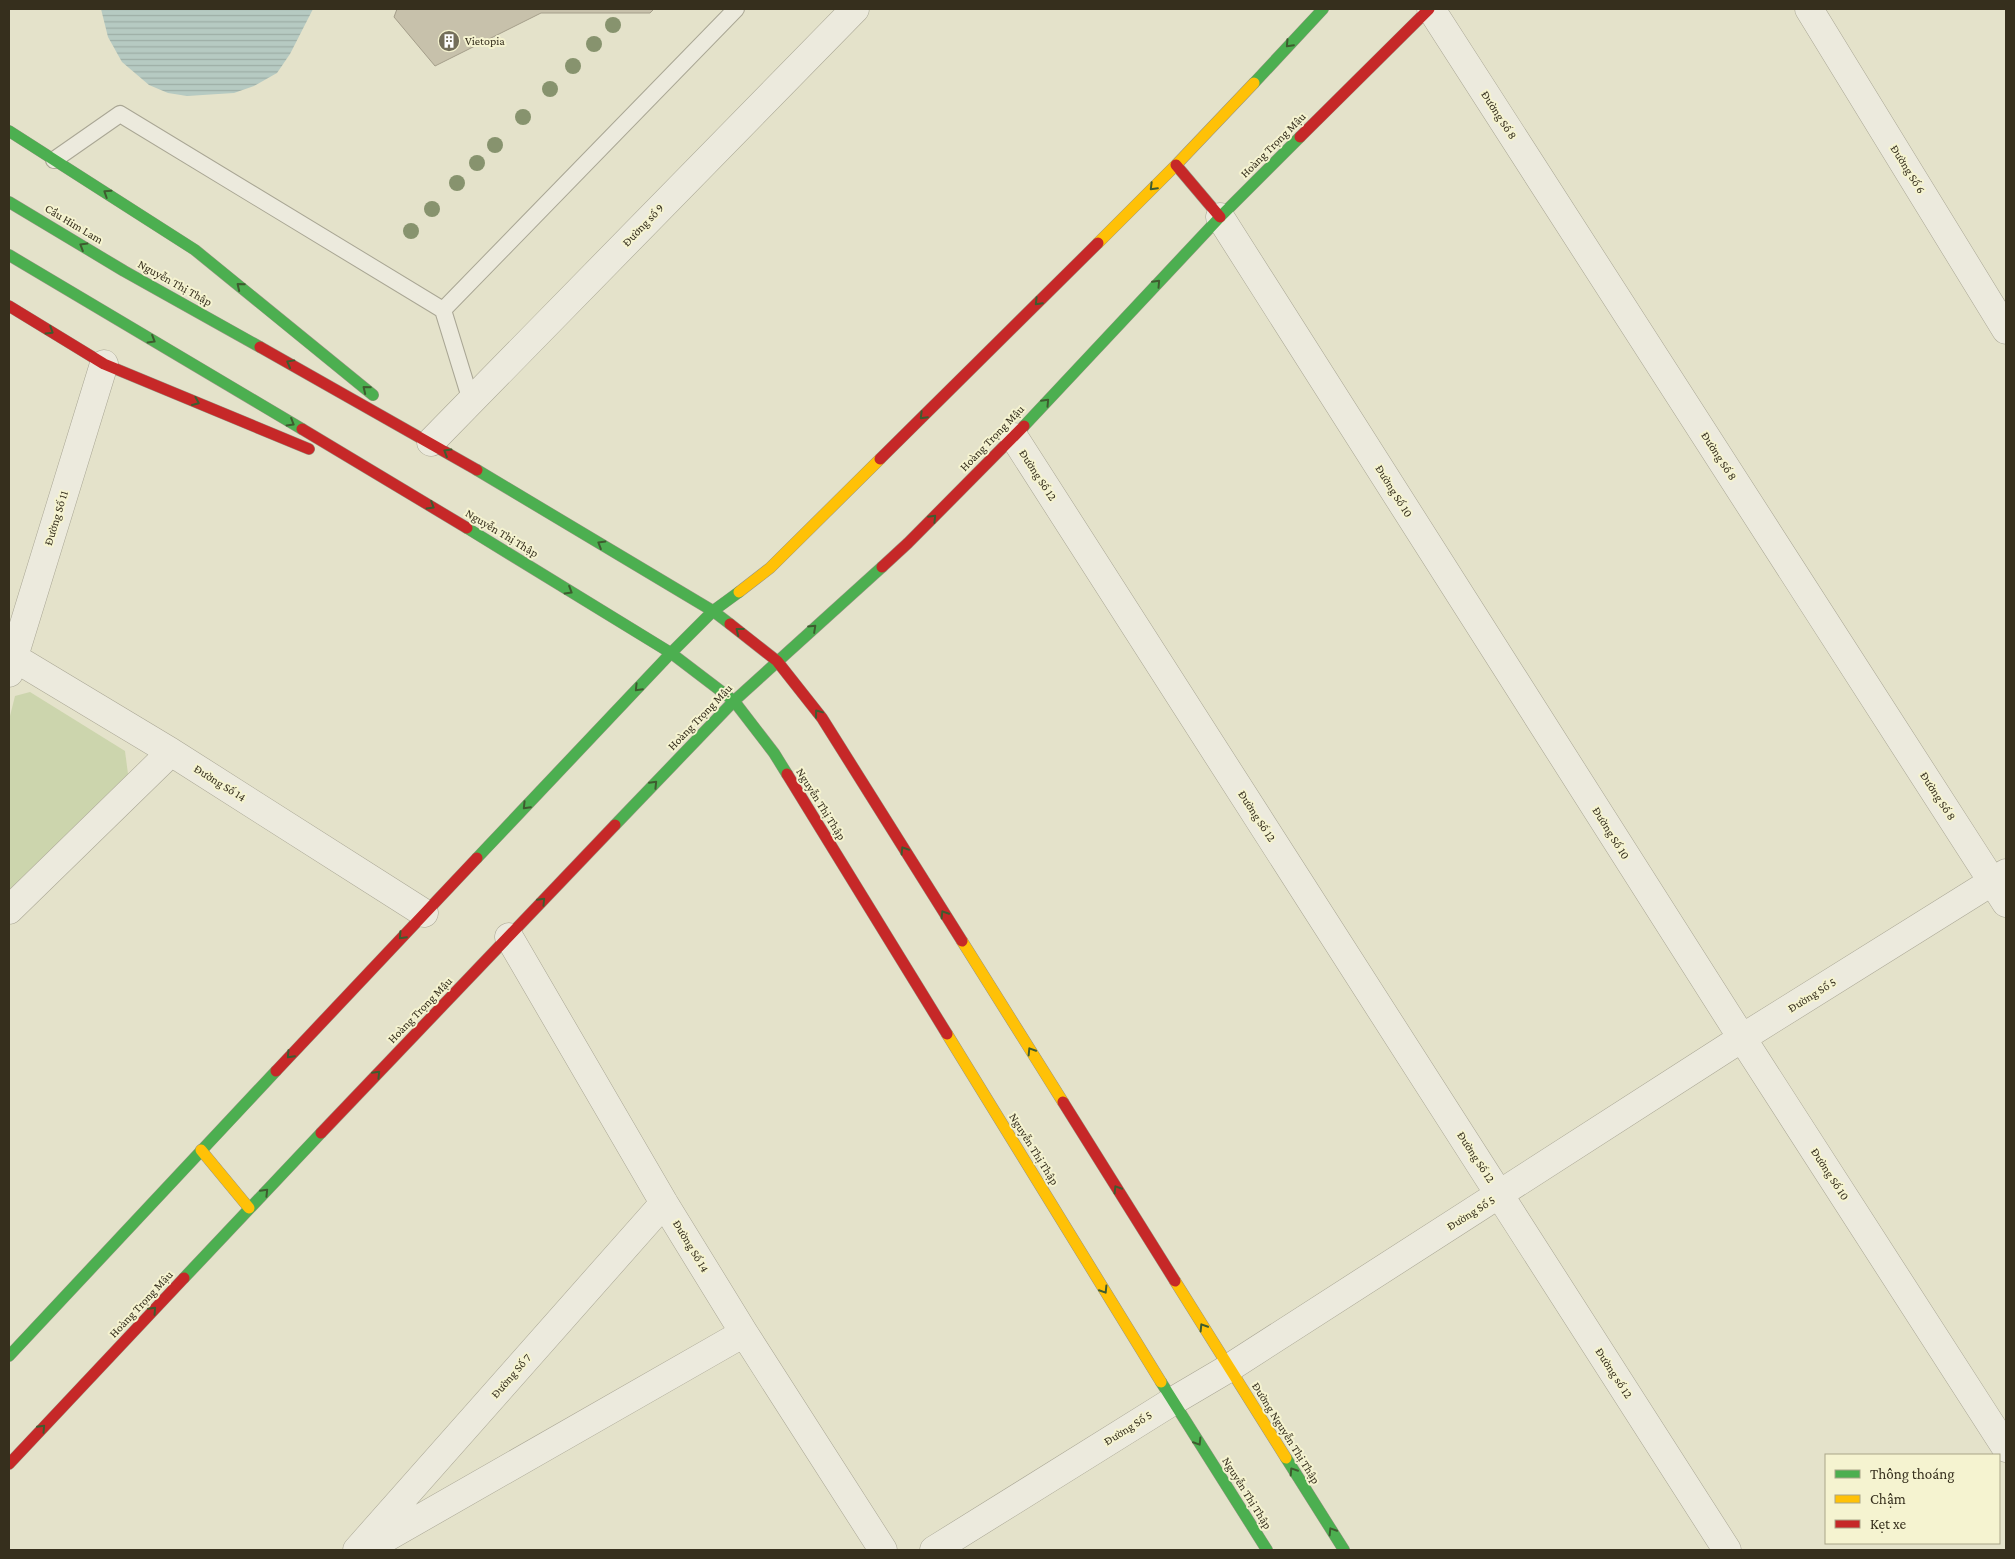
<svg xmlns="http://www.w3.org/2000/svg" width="2015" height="1559" font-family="'Crimson Pro',serif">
  <defs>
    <pattern id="water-rules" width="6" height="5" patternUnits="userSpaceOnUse" patternTransform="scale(1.25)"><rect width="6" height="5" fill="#b6cac2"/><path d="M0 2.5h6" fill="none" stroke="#9daea6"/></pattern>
  </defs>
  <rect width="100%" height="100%" fill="#e4e2ca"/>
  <path fill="#ccd5ad" d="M30 692 125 751 128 774 9 890V720L15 696Z"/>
  <path fill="url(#water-rules)" d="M101 9H313L290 54 277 73 254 86 234 93 187 96 168 93 149 85 122 62 108 37Z"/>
  <path fill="#c7c1ab" stroke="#a49e8a" d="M397 9H654L650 13H541L435 66 394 17Z"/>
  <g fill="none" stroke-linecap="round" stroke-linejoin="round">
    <g stroke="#a9a694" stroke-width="18">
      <path id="lane" d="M54 160 120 114 443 310 736 9
        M443 310 471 401"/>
    </g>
    <g stroke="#a9a694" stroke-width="29">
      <path id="street" d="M1431 9 2006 903
        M1809 9 2006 330
        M1220 217 1742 1038 2006 1448
        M1014 437 1727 1550
        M431 442 855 9
        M13 657 171 752 424 913
        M9 673 104 364
        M9 910 171 752
        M509 937 664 1203 744 1333 883 1550
        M370 1547 744 1333
        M357 1550 664 1203
        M934 1550 1173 1401 1229 1368 1742 1038 2006 873"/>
    </g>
    <g stroke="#989584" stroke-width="12">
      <path id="fast" d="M1254 83 1323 9
        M9 131 195 250 373 395
        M9 202 124 271 260 347
        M9 255 302 429
        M1024 426 1220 217 1300 137
        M477 470 713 611 730 624
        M467 528 671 653 734 701 774 753 787 774
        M615 825 734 701 882 567
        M477 858 671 653 713 611 739 592
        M184 1278 321 1133
        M9 1356 276 1071
        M1161 1382 1267 1550
        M1286 1458 1344 1550"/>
    </g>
    <g stroke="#989584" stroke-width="12">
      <path id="slow" d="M1098 243 1176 165 1254 83
        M739 592 770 568 880 459
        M962 941 1063 1102
        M947 1034 1161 1382
        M201 1150 249 1208
        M1175 1281 1286 1458"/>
    </g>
    <g stroke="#989584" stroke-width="12">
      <path id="jam" d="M1300 137 1429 9
        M1176 165 1220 217
        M9 306 104 364 309 449
        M260 347 477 470
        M302 429 467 528
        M880 459 1098 243
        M882 567 908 543 1024 426
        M730 624 777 661 822 718 962 941
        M787 774 947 1034
        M276 1071 477 858
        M1063 1102 1175 1281
        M321 1133 615 825
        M9 1464 184 1278"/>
    </g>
    <use href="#lane" stroke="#eceadd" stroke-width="16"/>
    <use href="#street" stroke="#eceadd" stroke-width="28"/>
    <use href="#fast" stroke="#4caf50" stroke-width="11"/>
    <use href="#slow" stroke="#ffc107" stroke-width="11"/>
    <use href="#jam" stroke="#c62828" stroke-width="11"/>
  </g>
  <g fill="#87936e">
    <circle cx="613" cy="25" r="8"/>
    <circle cx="594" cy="44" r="8"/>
    <circle cx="573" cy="66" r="8"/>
    <circle cx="550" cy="89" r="8"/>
    <circle cx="523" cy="117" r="8"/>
    <circle cx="495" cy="145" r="8"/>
    <circle cx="477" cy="163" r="8"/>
    <circle cx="457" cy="183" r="8"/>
    <circle cx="432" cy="209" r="8"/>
    <circle cx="411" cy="231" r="8"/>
  </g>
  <defs><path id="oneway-chevron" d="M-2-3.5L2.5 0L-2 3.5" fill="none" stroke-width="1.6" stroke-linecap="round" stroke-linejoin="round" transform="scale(1.25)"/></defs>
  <g stroke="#3e5c2f">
    <use href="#oneway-chevron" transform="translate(1289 44) rotate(133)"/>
    <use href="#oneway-chevron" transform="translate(1153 187) rotate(135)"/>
    <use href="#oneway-chevron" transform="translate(107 193) rotate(-147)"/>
    <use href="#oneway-chevron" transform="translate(83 246) rotate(-149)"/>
    <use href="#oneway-chevron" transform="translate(1157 283) rotate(-47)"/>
    <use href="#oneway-chevron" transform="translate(240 286) rotate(-141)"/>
    <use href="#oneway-chevron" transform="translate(1038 302) rotate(135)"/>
    <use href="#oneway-chevron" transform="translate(50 331) rotate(32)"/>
    <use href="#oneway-chevron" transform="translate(152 340) rotate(31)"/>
    <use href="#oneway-chevron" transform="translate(290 363) rotate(-151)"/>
    <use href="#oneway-chevron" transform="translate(366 389) rotate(-141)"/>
    <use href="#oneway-chevron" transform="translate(196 402) rotate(23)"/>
    <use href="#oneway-chevron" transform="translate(1046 402) rotate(-47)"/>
    <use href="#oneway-chevron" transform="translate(923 416) rotate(135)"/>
    <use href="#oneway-chevron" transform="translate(291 423) rotate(31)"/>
    <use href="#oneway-chevron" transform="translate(447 452) rotate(-149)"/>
    <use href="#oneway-chevron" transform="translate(431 506) rotate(31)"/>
    <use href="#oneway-chevron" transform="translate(933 518) rotate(-45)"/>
    <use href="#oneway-chevron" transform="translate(601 544) rotate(-149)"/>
    <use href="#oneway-chevron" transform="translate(569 591) rotate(31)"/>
    <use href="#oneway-chevron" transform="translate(813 628) rotate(-43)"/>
    <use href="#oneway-chevron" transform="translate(739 631) rotate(-142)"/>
    <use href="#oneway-chevron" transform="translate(638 688) rotate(134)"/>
    <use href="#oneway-chevron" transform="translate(818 713) rotate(-127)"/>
    <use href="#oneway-chevron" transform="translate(654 784) rotate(-46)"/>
    <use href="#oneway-chevron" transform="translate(526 806) rotate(134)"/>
    <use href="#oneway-chevron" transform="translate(904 850) rotate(-122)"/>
    <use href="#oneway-chevron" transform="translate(542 901) rotate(-46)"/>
    <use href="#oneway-chevron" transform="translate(944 914) rotate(-122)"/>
    <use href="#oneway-chevron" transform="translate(402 936) rotate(133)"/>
    <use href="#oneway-chevron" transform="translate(1031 1051) rotate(-122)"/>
    <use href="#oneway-chevron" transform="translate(290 1055) rotate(133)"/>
    <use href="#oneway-chevron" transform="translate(377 1074) rotate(-46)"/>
    <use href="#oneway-chevron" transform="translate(1117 1189) rotate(-122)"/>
    <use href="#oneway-chevron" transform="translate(265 1192) rotate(-46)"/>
    <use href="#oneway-chevron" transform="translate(1104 1290) rotate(58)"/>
    <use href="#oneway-chevron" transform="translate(153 1310) rotate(-47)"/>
    <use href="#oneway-chevron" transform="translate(1203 1327) rotate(-122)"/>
    <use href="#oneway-chevron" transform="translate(42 1428) rotate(-47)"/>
    <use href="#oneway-chevron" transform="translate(1198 1442) rotate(58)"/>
    <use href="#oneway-chevron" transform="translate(1293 1471) rotate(-123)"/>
    <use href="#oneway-chevron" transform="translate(1332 1531) rotate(-122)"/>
  </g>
  <defs>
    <g id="building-disc" transform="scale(1.125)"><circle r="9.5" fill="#736e5a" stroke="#f5f3d0"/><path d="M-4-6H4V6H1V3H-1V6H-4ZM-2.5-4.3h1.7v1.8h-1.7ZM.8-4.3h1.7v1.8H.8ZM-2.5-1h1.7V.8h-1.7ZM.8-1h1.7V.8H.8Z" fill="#fff"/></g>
  </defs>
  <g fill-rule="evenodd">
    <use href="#building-disc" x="449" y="41"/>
  </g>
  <g text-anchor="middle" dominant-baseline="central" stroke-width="4" stroke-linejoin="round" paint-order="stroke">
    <g font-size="12" fill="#362f1d" stroke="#f5f3d0" text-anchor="start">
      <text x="465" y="41">Vietopia</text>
    </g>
    <g font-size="12" fill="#362f1d" stroke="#f5f3d0">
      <text transform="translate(1499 115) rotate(57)">Đường Số 8</text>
      <text transform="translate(1273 145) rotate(-45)">Hoàng Trọng Mậu</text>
      <text transform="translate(1908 169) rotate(58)">Đường Số 6</text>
      <text transform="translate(74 224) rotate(31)">Cầu Him Lam</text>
      <text transform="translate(643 225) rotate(-46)">Đường số 9</text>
      <text transform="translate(175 283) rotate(29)">Nguyễn Thị Thập</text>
      <text transform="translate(992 438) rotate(-46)">Hoàng Trọng Mậu</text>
      <text transform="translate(1719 456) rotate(57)">Đường Số 8</text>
      <text transform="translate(1038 475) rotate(57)">Đường Số 12</text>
      <text transform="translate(1394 491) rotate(58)">Đường Số 10</text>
      <text transform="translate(56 518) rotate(-73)">Đường Số 11</text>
      <text transform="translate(502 533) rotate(31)">Nguyễn Thị Thập</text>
      <text transform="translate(700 717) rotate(-46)">Hoàng Trọng Mậu</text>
      <text transform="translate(220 783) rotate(32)">Đường Số 14</text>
      <text transform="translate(1938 796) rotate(57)">Đường Số 8</text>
      <text transform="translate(821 804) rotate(58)">Nguyễn Thị Thập</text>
      <text transform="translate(1257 816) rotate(57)">Đường Số 12</text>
      <text transform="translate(1611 833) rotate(58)">Đường Số 10</text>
      <text transform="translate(1812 995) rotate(-32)">Đường Số 5</text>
      <text transform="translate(420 1010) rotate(-46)">Hoàng Trọng Mậu</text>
      <text transform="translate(1034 1149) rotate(58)">Nguyễn Thị Thập</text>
      <text transform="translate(1476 1157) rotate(57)">Đường Số 12</text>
      <text transform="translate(1830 1174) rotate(57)">Đường Số 10</text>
      <text transform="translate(1471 1213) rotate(-32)">Đường Số 5</text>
      <text transform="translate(691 1246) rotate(59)">Đường Số 14</text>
      <text transform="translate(141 1304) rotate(-47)">Hoàng Trọng Mậu</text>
      <text transform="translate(1614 1373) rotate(57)">Đường số 12</text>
      <text transform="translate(511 1376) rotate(-49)">Đường Số 7</text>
      <text transform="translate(1128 1428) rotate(-32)">Đường Số 5</text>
      <text transform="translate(1286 1433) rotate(58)">Đường Nguyễn Thị Thập</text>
      <text transform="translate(1247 1493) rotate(58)">Nguyễn Thị Thập</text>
    </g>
  </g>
  <rect width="2015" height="1559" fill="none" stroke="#362f1d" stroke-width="20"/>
  <rect x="1825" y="1454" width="175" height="90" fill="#f5f3d0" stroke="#a9a588"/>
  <rect x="1835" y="1470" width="25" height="8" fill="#4caf50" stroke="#a9a588"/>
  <text x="1870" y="1479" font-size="15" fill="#362f1d">Thông thoáng</text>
  <rect x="1835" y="1495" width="25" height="8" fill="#ffc107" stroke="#a9a588"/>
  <text x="1870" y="1504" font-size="15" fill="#362f1d">Chậm</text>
  <rect x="1835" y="1520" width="25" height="8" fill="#c62828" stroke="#a9a588"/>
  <text x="1870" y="1529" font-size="15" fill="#362f1d">Kẹt xe</text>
</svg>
